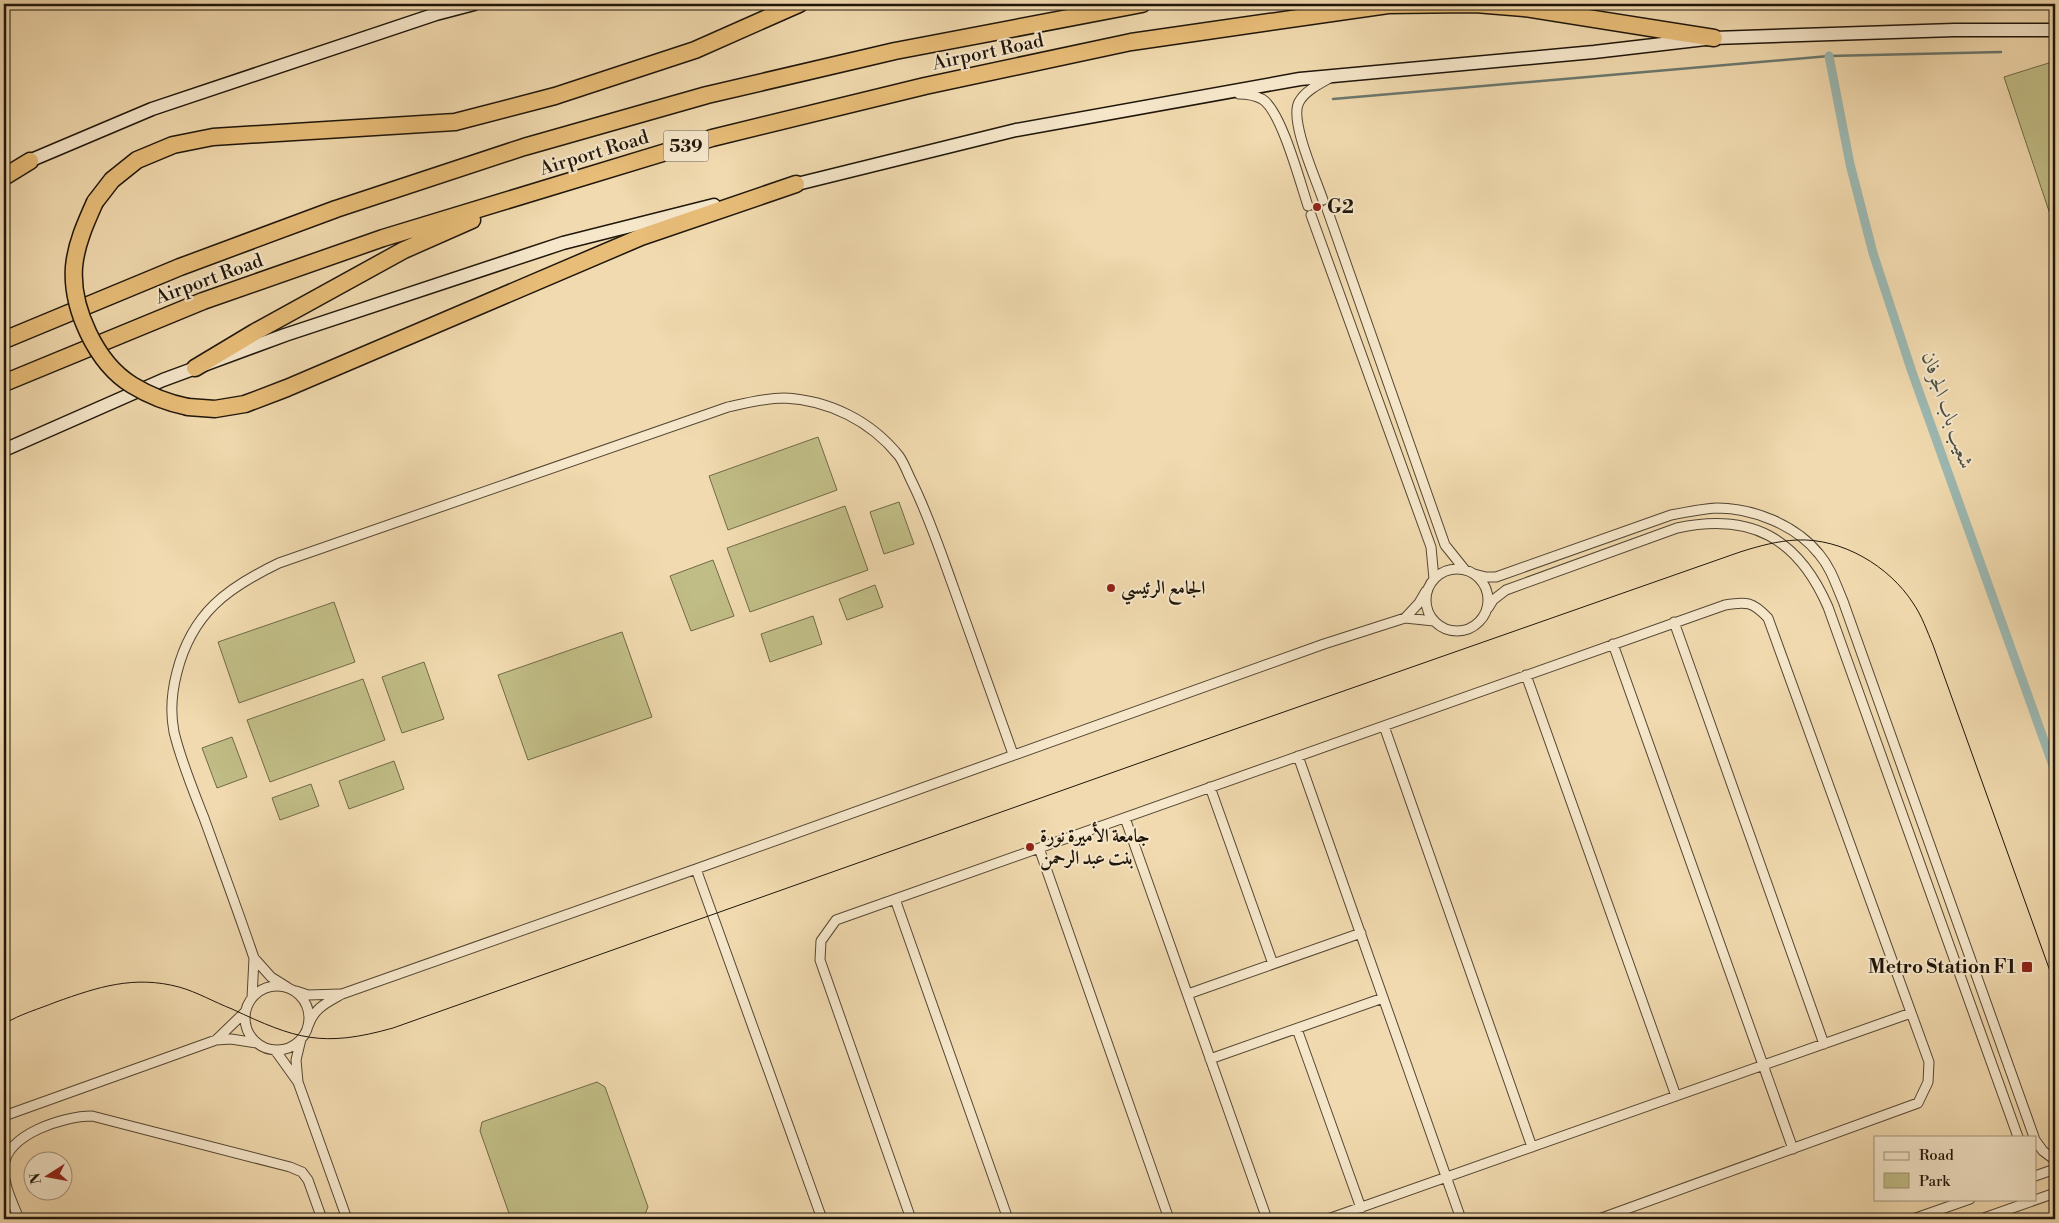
<svg xmlns="http://www.w3.org/2000/svg" width="2059" height="1223" font-family="'Libre Bodoni',Amiri,serif">
  <rect width="100%" height="100%" fill="#f1daaf"/>
  <filter id="stains"><feTurbulence type="fractalNoise" baseFrequency=".004" numOctaves="4"/><feColorMatrix values="0 0 0 0 .2 0 0 0 0 .09 0 0 0 0 .02 0 0 0 .5 -.17"/></filter>
  <radialGradient id="worn" r=".72"><stop offset=".6" stop-color="#630" stop-opacity="0"/><stop offset="1" stop-color="#630" stop-opacity=".3"/></radialGradient>
  <path fill="#c1bd86" stroke="#706a48" d="M2055 61V229L2004 77Z
    M818 437 837 490 728 530 709 476Z
    M899 502 914 544 884 554 870 512Z
    M845 506 868 570 750 612 727 548Z
    M713 560 734 616 691 631 670 576Z
    M875 585 883 607 847 620 839 599Z
    M334 602 355 662 239 703 218 642Z
    M813 616 822 644 770 662 761 634Z
    M622 632 652 717 528 760 498 675Z
    M424 662 444 719 402 733 382 677Z
    M363 679 385 740 270 782 247 720Z
    M232 737 247 777 217 788 202 748Z
    M394 761 404 789 349 809 339 781Z
    M311 784 319 806 280 820 272 798Z
    M597 1082 605 1087 648 1207 645 1214 630 1219H511L480 1131 482 1122Z"/>
  <g fill="none" stroke-linecap="round" stroke-linejoin="round">
    <path stroke="#6a786f" stroke-width="2.5" d="M1333 99 1829 56 2001 52"/>
    <path stroke="#9cb9b3" stroke-width="9" d="M1829 56 1850 164 1873 253 1912 372 2055 771"/>
    <g stroke="#544733" stroke-width="11">
      <path id="street" d="M1239 94C1247 94 1254 95 1262 99 1281 110 1300 182 1308 206
        M1323 200C1316 179 1289 120 1299 102 1305 91 1319 84 1330 78
        M1327 209 1445 545 1465 570
        M1311 215 1431 547 1434 579
        M1426 600a31 31 0 1 1 62 0a31 31 0 1 1-62 0Z
        M1474 574 1486 577H1496L1671 515C1686 512 1701 509 1717 508 1753 508 1796 525 1819 554 1831 568 1836 585 1843 601L2034 1137
        M1488 608 1493 600 1506 590 1677 528C1751 512 1798 538 1828 607L2018 1137
        M1405 618 1419 603 1426 591
        M1674 622 1824 1044
        M1613 644 1793 1149
        M1526 675 1676 1096
        M1384 726 1532 1147
        M1298 756 1461 1219
        M1210 787 1273 964
        M1125 818 1267 1219
        M1039 848 1169 1219
        M696 869 822 1219
        M895 899 1008 1219
        M245 1018a32 32 0 1 1 64 0a32 32 0 1 1-64 0Z
        M287 987 271 977 254 958C238 911 221 865 204 818 193 790 181 761 174 732 170 712 172 691 177 672 192 613 227 588 279 563L728 407C746 403 765 398 784 398 829 400 871 421 899 456 904 463 907 472 911 480 928 514 940 550 953 586 973 642 993 698 1013 754
        M296 991 308 995 340 994
        M1188 994 1361 933
        M252 998 254 958
        M308 1026C314 1008 326 1003 342 994L696 869 1324 644 1405 618 1434 621
        M1297 1029 1361 1208
        M216 1040 245 1012
        M275 1050 298 1082 347 1219
        M1210 1059 1383 998
        M298 1082 296 1060 301 1039
        M4 1116 216 1040 231 1039 257 1043
        M2035 1140 2043 1151 2055 1160
        M2035 1176 2055 1169
        M19 1219C13 1203 3 1185 4 1167 6 1134 64 1116 92 1116L290 1167 302 1172 308 1180 322 1219
        M911 1219 820 960 821 941 836 920 1725 605C1747 601 1753 602 1768 618L1929 1062 1928 1082 1918 1103 1599 1219
        M1328 1219 1911 1013
        M1913 1219 1970 1199
        M1981 1219 2055 1193"/>
    </g>
    <g stroke="#1f160a" stroke-width="15">
      <path id="secondary" d="M22 164 152 109 436 14 474 4
        M789 186 1016 130 1300 79 1594 52 1714 38 1954 30H2055
        M4 450 163 380 285 335 563 243 714 205"/>
    </g>
    <g stroke="#1f160a" stroke-width="19">
      <path id="highway" d="M1386 5 1475 4 1524 8 1714 38
        M4 177 30 161
        M95 202 112 180 137 160 173 145 213 137 455 122 555 96 695 50 799 4
        M4 340 180 267 336 209 524 147 707 95 895 51 1142 4
        M195 368 255 332 404 250 472 220
        M4 383 203 301 383 238 712 138 925 86 1131 42 1395 4
        M188 407 215 409 245 404 287 388 641 237 796 184"/>
    </g>
    <use href="#street" stroke="#f6e7cb" stroke-width="9"/>
    <use href="#secondary" stroke="#f6e7cb" stroke-width="12"/>
    <use href="#highway" stroke="#e8bd78" stroke-width="16"/>
    <path stroke="#1f160a" stroke-width="1" d="M4 1024C20 1014 39 1009 56 1002 98 987 134 975 179 987 197 992 214 1002 232 1009 296 1039 322 1048 393 1028L1221 734 1740 552C1759 546 1777 541 1797 540 1842 538 1889 566 1913 603 1922 616 1927 631 1933 645L2055 985"/>
    <g stroke="#1f160a" stroke-width="19" stroke-linecap="butt">
      <path id="highway-bridge" d="M95 202C86 222 76 244 74 267 71 308 96 363 132 385 150 396 168 403 188 407"/>
    </g>
    <use href="#highway-bridge" stroke="#e8bd78" stroke-width="16"/>
  </g>
  <g fill="#8f2418" stroke="#f6e7cb" stroke-width="2">
    <circle cx="1317" cy="207" r="5"/>
    <circle cx="1111" cy="588" r="5"/>
    <circle cx="1030" cy="847" r="5"/>
    <rect x="2021" y="961" width="12" height="12" rx="2.5"/>
  </g>
  <g text-anchor="middle" dominant-baseline="central" stroke-width="4" stroke-linejoin="round" paint-order="stroke">
    <rect fill="#f6e7cb" stroke="#605544" stroke-width="1" x="663.5" y="130.5" width="45" height="31" rx="4"/>
    <g font-size="18" font-weight="bold" fill="#1f160a">
      <text x="686" y="146">539</text>
    </g>
    <g font-size="19" fill="#1f160a" stroke="#f6e7cb">
      <text transform="translate(988 52) rotate(-12)">Airport Road</text>
      <text transform="translate(594 153) rotate(-17)">Airport Road</text>
      <text transform="translate(209 279) rotate(-20)">Airport Road</text>
    </g>
    <g font-size="19" font-weight="bold" fill="#1f160a" stroke="#f6e7cb" text-anchor="start">
      <text x="1327" y="207">G2</text>
      <text x="1121" y="588">الجامع الرئيسي</text>
      <text x="1040" y="836">جامعة الأميرة نورة<tspan x="1040" dy="22">بنت عبد الرحمن</tspan></text>
      <text x="2016" y="967" text-anchor="end">Metro Station F1</text>
    </g>
    <g font-size="20" font-style="italic" fill="#4b4f45" stroke="#f6e7cb">
      <text transform="translate(1947 411) rotate(71)">شعيب باب الجرفان</text>
    </g>
  </g>
  <rect width="2059" height="1223" fill="none" stroke="#f1daaf" stroke-width="20"/>
  <rect x="5" y="5" width="2049" height="1213" fill="none" stroke="#1f160a" stroke-width="2.5"/>
  <rect x="10" y="10" width="2039" height="1203" fill="none" stroke="#1f160a"/>
  <rect x="1874" y="1136" width="162" height="65" fill="#f6e7cb" stroke="#a0937e"/>
  <rect x="1884" y="1152" width="25" height="8" fill="#f6e7cb" stroke="#a0937e"/>
  <text x="1919" y="1160" font-size="15" fill="#1f160a">Road</text>
  <rect x="1884" y="1173" width="25" height="15" fill="#c1bd86" stroke="#a0937e"/>
  <text x="1919" y="1186" font-size="15" fill="#1f160a">Park</text>
  <g transform="translate(48 1176) rotate(259)"><circle r="24" fill="#f6e7cb" stroke="#a0937e"/>
  <path d="M0-4L9 19L0 12L-9 19Z" fill="#8f2418"/>
  <text y="-8" font-size="14" font-weight="bold" text-anchor="middle" fill="#1f160a">N</text>
  </g>
  <rect width="100%" height="100%" filter="url(#stains)"/>
  <rect width="100%" height="100%" fill="url(#worn)"/>
</svg>
